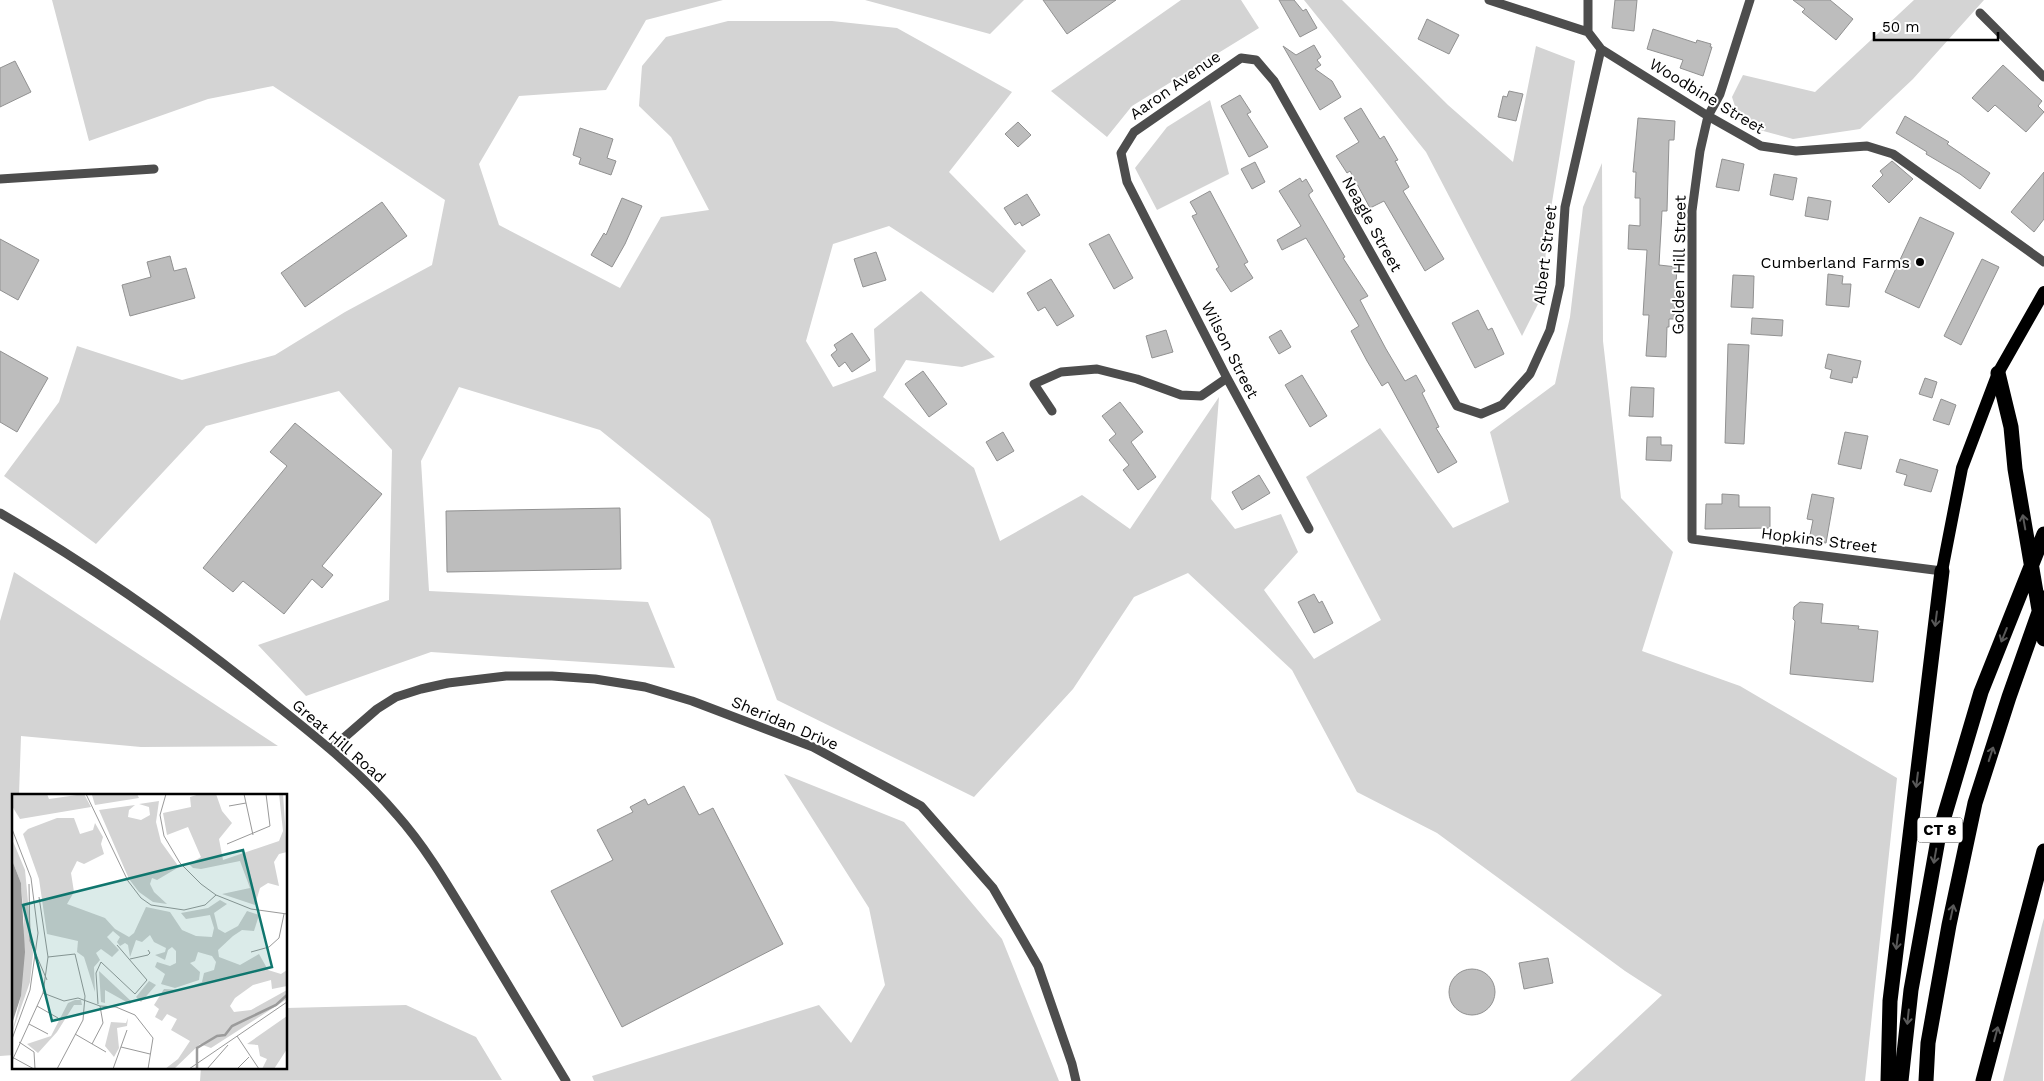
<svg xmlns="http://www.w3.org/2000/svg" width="2044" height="1081" font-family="'Work Sans',sans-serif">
  <rect width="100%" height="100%" fill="#fff"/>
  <path fill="#d4d4d4" d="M52 0H723L646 20 606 90 519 96 479 164 499 225 620 288 661 217 709 210 671 137 639 106 642 66 666 37 728 21H832L897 28 1012 92 949 172 1026 251 993 293 889 226 833 244 806 341 833 387 876 371 874 329 921 291 995 357 962 367 906 360 883 397 974 468 1000 541 1082 495 1130 529 1219 397 1211 499 1235 529 1281 514 1298 552 1264 590 1314 659 1381 620 1306 477 1380 428 1453 528 1509 502 1490 432 1555 384 1570 317 1583 207 1602 163 1603 341 1621 498 1673 552 1642 651 1740 686 1897 778 1865 1081H1570L1662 995 1625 971 1437 833 1357 792 1292 670 1188 573 1134 597 1073 689 974 797 777 700 710 519 600 430 459 387 421 461 429 591 648 602 675 668 431 652 306 696 258 645 389 600 392 450 339 391 206 426 96 544 4 476 59 402 77 346 182 380 275 355 345 312 432 265 445 200 273 86 208 99 89 141Z
    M865 0H1024L990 34Z
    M1181 0H1241L1259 28 1132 106 1107 137 1051 91Z
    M1304 0H1342L1448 105 1513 162 1536 46 1575 61 1547 233 1543 294 1522 336 1426 152Z
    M1914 0H1984L1913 79 1860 129 1793 139 1741 125 1732 97 1743 75 1815 92Z
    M1210 100 1229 174 1157 210 1135 168 1167 127Z
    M14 572 278 746 141 747 21 736 19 795H14V1055L0 1056V621Z
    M784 774 904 822 1002 939 1059 1081H594L592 1076 819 1005 851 1043 885 985 869 908Z
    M2044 918 2043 1081H2003L2042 925Z
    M406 1005 476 1037 502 1080 200 1081 201 1067H286V1008Z"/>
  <path fill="#bdbdbd" stroke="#919191" d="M1043 0H1116L1067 34Z
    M1279 0H1294L1303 11 1306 9 1317 28 1300 37Z
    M1615 0H1637L1634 31 1612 28Z
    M1793 0H1830L1853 19 1836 40 1802 12 1805 9Z
    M1427 19 1459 35 1449 54 1418 39Z
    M1653 29 1696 43 1697 40 1711 44 1710 47H1712L1703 76 1680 68 1683 60 1647 49Z
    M1314 45 1321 57 1317 60 1321 65 1315 69 1332 81 1341 97 1320 110 1283 46 1296 55Z
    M15 61 31 92 0 107V68Z
    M2003 65 2042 101 2038 106 2044 112 2026 132 1995 105 1988 112 1972 98Z
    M1509 91 1523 94 1516 121 1498 117 1503 96 1507 97Z
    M1240 95 1251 112 1247 114 1268 147 1249 157 1221 106Z
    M1361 108 1380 139 1384 136 1398 160 1395 161 1409 187 1403 191 1444 259 1425 271 1384 201 1370 208 1350 171 1347 173 1336 156 1359 142 1344 118Z
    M1905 116 1949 142 1947 144 1990 173 1980 189 1960 174 1926 154 1927 152 1896 133Z
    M1638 118 1675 121 1674 140H1669L1667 211H1662L1659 265 1677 267 1674 319H1669V327H1667L1666 357 1646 356 1649 315H1643L1647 250 1628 249 1629 225 1640 226V198H1635L1636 172H1633Z
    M1018 122 1031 135 1018 147 1005 134Z
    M580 128 613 139 607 158 616 161 611 175 579 164 581 158 573 155Z
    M1722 159 1744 164 1739 191 1716 187Z
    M1892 161 1913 179 1889 203 1872 186 1883 175 1880 171Z
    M1255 162 1265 182 1252 189 1241 169Z
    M2044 172V219L2034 232 2011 212Z
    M1774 174 1797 178 1793 200 1770 195Z
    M1300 178 1302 182 1306 179 1313 191 1309 194V196L1345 257 1343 258 1368 296 1360 300 1386 349 1405 381 1416 375 1425 391 1422 393 1439 427 1436 428 1457 462 1438 473 1388 382 1382 386 1367 361 1351 331 1359 326 1306 238 1282 250 1277 240 1301 226 1279 191Z
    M1210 191 1248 262 1244 264 1253 278 1231 292 1216 269 1219 267 1192 216 1197 214 1190 202Z
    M1027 194 1040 215 1022 226 1020 222 1015 225 1004 208Z
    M1808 197 1831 201 1828 220 1805 216Z
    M622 198 642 206 625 244 612 267 591 255 604 233 606 235Z
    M382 202 407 236 305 307 281 273Z
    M1920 217 1954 233 1919 308 1885 292Z
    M1109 234 1133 278 1114 289 1089 244Z
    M0 239 39 260 18 300 0 290Z
    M876 252 886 280 863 287 854 259Z
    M170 256 174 271 186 268 195 298 130 316 122 285 151 277 147 262Z
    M1982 259 1999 267 1961 345 1944 336Z
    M1828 274 1843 276 1842 284H1851L1849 307 1826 305Z
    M1733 275 1754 276 1753 308 1731 307Z
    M1051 279 1074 316 1057 326 1045 307 1038 311 1027 293Z
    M1478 310 1488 330 1492 328 1504 354 1475 368 1452 323Z
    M1752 318 1783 320 1782 336 1751 334Z
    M1166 330 1173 352 1152 358 1146 336Z
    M1281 330 1291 347 1279 354 1269 337Z
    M852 333 870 360 852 372 845 362 839 367 831 355 837 350 834 345Z
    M1728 344 1749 345 1744 444 1725 443Z
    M0 351 48 378 17 432 0 422Z
    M1828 354 1861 361 1857 378 1853 377 1852 383 1830 378 1832 370 1825 368Z
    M923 371 947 404 929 417 905 384Z
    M1302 375 1327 416 1310 427 1285 385Z
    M1925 378 1937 382 1932 398 1919 394Z
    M1631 387 1654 388 1653 417 1629 416Z
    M1941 399 1956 405 1949 425 1933 420Z
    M1120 402 1143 432 1131 442 1156 477 1138 490 1123 470 1129 465 1109 440 1116 434 1102 416Z
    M295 423 382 494 322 566 333 575 322 588 312 579 284 614 243 581 233 592 203 568 287 466 270 452Z
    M1003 432 1014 451 997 461 986 442Z
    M1845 432 1868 436 1861 469 1838 464Z
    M1647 437H1661V445H1672L1671 461 1646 460Z
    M1900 459 1938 470 1931 492 1904 485 1907 475 1896 472Z
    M1259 475 1270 493 1242 510 1232 492Z
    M1722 494 1739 495V507H1770V528L1705 529 1706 504H1722Z
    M1812 494 1834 498 1826 543 1809 540 1813 520 1807 519Z
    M620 508 621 569 447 572 446 511Z
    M1314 594 1319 603 1322 601 1333 623 1314 633 1298 602Z
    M1800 602 1823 604 1821 623 1859 626 1858 629 1878 631 1873 682 1790 674 1795 621 1793 619 1794 607Z
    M684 786 699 815 713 808 783 944 622 1027 551 891 613 860 597 830 633 812 630 807 645 799 648 805Z
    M1548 958 1553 983 1524 989 1519 963Z
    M1449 992a23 23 0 1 1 46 0a23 23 0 1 1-46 0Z"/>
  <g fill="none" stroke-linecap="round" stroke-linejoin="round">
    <path stroke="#4d4d4d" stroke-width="9" d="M1489 0 1588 32 1601 49 1708 116 1761 146 1796 151 1867 146 1893 154 2044 262
      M1750 0 1720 94 1708 116 1700 151 1692 211V539L1942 571
      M1980 13 2044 77
      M1588 32V0
      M0 179 154 169
      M1052 411 1034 384 1061 372 1097 369 1137 379 1181 395 1201 396 1227 378
      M0 513C93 567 182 630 266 697 312 734 359 770 397 815 428 850 451 891 475 930 505 980 536 1031 566 1081
      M1309 529 1227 378 1127 182 1121 153 1134 132 1241 58 1256 60 1274 81 1457 406 1481 414 1502 405 1530 374 1550 330 1560 285 1565 207 1601 49
      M331 749 377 709 396 697 421 689 448 683 506 676H552L595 679 645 687 692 701 813 747 921 806 993 888 1038 966 1072 1064 1076 1081"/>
    <path stroke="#000" stroke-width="12" d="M1942 571 1962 468 1998 373 2044 292"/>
    <path stroke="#000" stroke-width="15" d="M1998 373 2011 427 2015 469 2044 639
      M1888 1081 1890 1001 1942 571
      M1901 1081 1911 990 1939 834 1981 692 2044 534
      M1926 1081 1928 1043 1949 925 1975 803 2009 697 2044 598
      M1983 1081 2044 851"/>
  </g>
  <defs><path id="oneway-shaft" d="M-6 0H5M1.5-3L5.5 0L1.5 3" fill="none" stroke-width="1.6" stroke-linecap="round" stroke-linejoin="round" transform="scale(1.25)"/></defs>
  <g stroke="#595959">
    <use href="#oneway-shaft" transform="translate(2024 522) rotate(-100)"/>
    <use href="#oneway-shaft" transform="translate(1936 619) rotate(97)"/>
    <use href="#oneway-shaft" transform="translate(2004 635) rotate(112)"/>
    <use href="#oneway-shaft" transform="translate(1991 754) rotate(-72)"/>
    <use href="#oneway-shaft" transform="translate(1917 780) rotate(97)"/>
    <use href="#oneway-shaft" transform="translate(1935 856) rotate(100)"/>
    <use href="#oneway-shaft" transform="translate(1952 912) rotate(-78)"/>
    <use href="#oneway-shaft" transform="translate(1897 942) rotate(97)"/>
    <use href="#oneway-shaft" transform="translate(1908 1017) rotate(96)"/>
    <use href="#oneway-shaft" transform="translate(1996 1034) rotate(-75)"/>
  </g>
  <circle fill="#000" stroke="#fff" stroke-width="2" cx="1920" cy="262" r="5"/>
  <g text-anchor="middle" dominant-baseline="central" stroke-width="4" stroke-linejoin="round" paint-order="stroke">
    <rect fill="#fff" stroke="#4c4c4c" stroke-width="1" x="1917.5" y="817.5" width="45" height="25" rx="4"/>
    <g font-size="15" font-weight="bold" fill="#000">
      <text x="1940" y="830">CT 8</text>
    </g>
    <g font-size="16" fill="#000" stroke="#fff">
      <text transform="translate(1175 85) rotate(-35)">Aaron Avenue</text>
      <text transform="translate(1707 96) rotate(31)">Woodbine Street</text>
      <text transform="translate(1372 224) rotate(61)">Neagle Street</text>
      <text transform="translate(1545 255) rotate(-83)">Albert Street</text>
      <text transform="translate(1679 265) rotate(-89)">Golden Hill Street</text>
      <text transform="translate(1230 350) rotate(63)">Wilson Street</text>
      <text transform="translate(1819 540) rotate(7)">Hopkins Street</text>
      <text transform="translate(785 723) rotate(23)">Sheridan Drive</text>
      <text transform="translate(339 741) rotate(41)">Great Hill Road</text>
    </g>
    <g font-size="16" fill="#000" stroke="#fff" text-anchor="end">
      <text x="1910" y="262">Cumberland Farms</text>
    </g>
  </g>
  <g transform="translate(12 794)">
    <rect width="275" height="275" fill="#fff"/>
    <path d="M0 0H35L37 5 72 0 79 13 8 25 0 12ZM125 0 127 4 83 11 80 1ZM188 0H204L210 17 220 29 207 45 211 66 267 47 271 37 267 0H271L275 58 267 60 262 68 267 92 256 89 248 94 243 111 210 100 238 94 228 67 189 75 181 74 177 70 189 63 176 33 155 41 151 19 179 13 178 3ZM147 7 144 28 149 48 167 73 145 86 140 84 138 90 142 98 155 110 141 108 127 98 117 85 87 16 123 11 117 16 116 23 129 26 138 21 137 13 127 10ZM45 24H62L68 40 81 36 83 29 91 43 89 50 92 60 72 70 65 67 59 79 62 98 55 110 93 124 103 135 117 143 122 139 134 113 158 118 170 136 184 142 200 143 202 134 198 121 174 125 169 119 196 114 208 106 215 110 202 119 206 135 213 139 226 132 235 117 247 121 242 137 230 136 221 142 206 156 207 163 228 171 247 160 256 176 269 180 275 176V192L260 195 259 186 241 191 223 204 218 212 222 218 239 216 275 196V205L199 254 188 250 162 275H153L166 265 178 247 159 236 165 225 155 220 150 227 143 223 147 215 142 211 152 195 169 196 190 188 192 179 202 176 204 168 200 162 186 158 183 167 178 169 188 178 187 186 163 194 149 190 153 180 143 173 145 168 158 172 164 169V157L160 153 156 156 153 166 143 161 153 158 154 154 142 148 138 141 130 148 124 146 118 163 116 151 113 149 108 152 105 148 108 143 101 137 95 143 107 156 100 163 89 155 84 159 88 166 82 173 83 198 72 163 65 158 66 147 35 140 27 85 11 40 16 35ZM0 45 13 76 21 160 18 188 0 239 9 202 12 128 9 89 0 66ZM87 177 120 208 118 210 93 196V209L89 208ZM137 187 144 191 129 208 124 203ZM63 206H69L70 211H62L45 238 26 259 15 250 39 242 56 209ZM275 222V255L262 275H250L255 265 248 262 246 251 235 250ZM116 224 115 232 105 234 107 254 102 263 93 252 99 228 114 229Z" fill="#d4d4d4"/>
    <path d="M0 66 9 89 13 158 9 202 0 230Z" fill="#9b9b9b"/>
    <path fill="none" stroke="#9b9b9b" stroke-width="2.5" d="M185 275V254L205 242 213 241 220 232 264 211 275 201"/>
    <path fill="none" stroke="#999" stroke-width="1" d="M74 0 116 87 129 104 139 111 172 116 193 111 204 101M154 0 148 21 152 42 168 69 189 90 204 101 239 115 275 120M232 0 241 41M217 12 234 9M0 35 19 84 26 139 18 196 0 245M215 50 258 32 254 0M17 90 18 147 35 186M27 103 36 163M239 158 257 153 267 144 272 120M36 163 63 160 73 202 71 226 45 275M118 165 136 161 138 159 136 156M31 199 52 207 66 204 88 212 104 213 123 221 141 244 136 275M86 210 84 179 89 168 123 200 135 186 105 151M25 212 46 224M17 230 36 240M63 240 94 258M225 242 247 275M7 248 22 258 23 275M80 250 91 229 88 212M109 253 138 260M0 263 22 275M0 267 31 199 36 163M101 275 115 236M177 275 275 208M195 275 216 251M225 275 237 263"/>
    <path fill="#0f766e" fill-opacity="0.15" stroke="#0f766e" stroke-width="2.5" d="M231 56 260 173 40 227 11 111Z"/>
    <rect width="275" height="275" fill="none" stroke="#000" stroke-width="2.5"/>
  </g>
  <path d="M1874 32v8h124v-8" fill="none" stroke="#000000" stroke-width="2.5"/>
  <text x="1882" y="32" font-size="15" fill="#000000" stroke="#ffffff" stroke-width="4" paint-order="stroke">50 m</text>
</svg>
